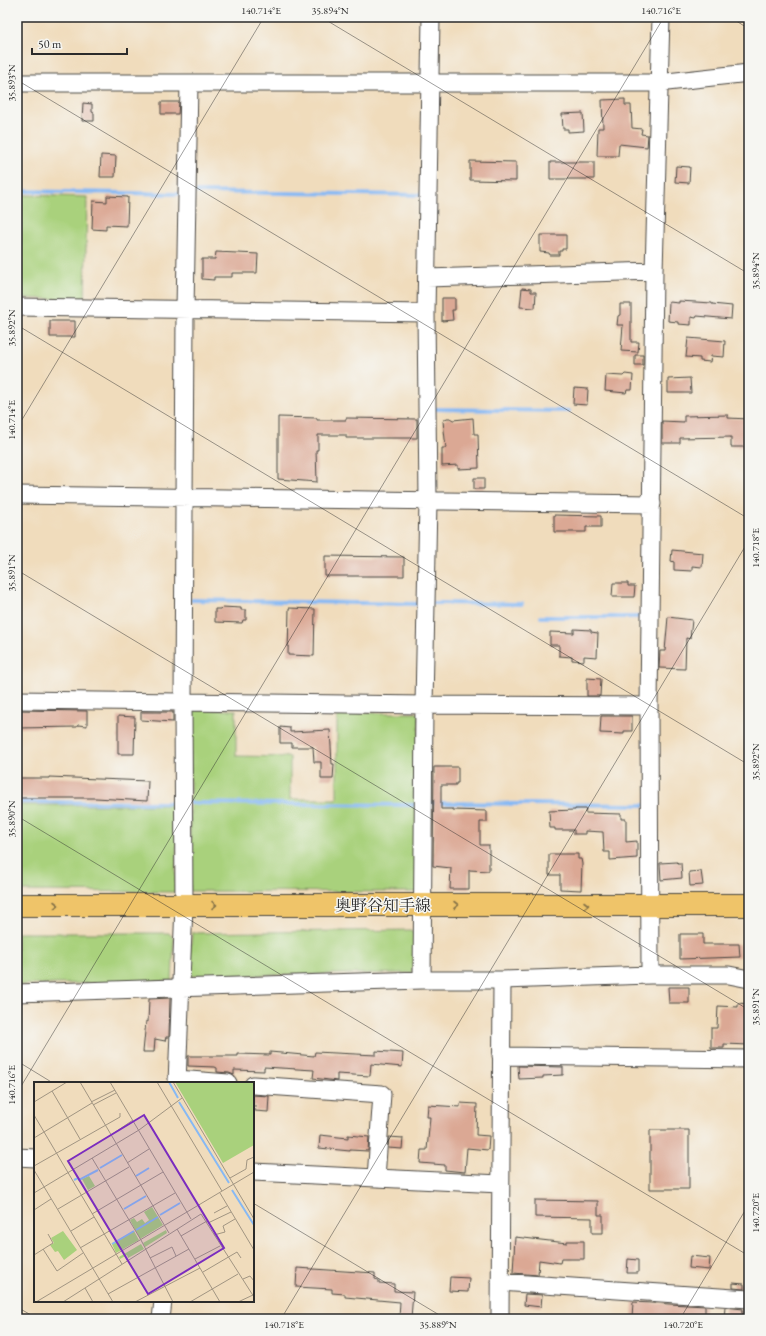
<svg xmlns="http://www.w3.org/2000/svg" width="766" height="1336" font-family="'EB Garamond','Noto Serif JP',serif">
  <rect width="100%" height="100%" fill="#f6f6f2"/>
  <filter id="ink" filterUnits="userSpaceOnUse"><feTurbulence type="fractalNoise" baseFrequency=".025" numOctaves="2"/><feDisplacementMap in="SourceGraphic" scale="8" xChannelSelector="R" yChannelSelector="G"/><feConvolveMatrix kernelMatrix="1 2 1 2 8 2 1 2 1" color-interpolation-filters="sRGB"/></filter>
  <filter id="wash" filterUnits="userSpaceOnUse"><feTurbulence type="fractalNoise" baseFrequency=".012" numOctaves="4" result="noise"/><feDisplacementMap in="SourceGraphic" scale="16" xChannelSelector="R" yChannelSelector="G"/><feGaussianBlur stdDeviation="0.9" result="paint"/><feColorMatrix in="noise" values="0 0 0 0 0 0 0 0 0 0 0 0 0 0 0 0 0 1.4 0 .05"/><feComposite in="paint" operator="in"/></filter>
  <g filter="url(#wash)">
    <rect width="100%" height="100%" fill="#f0dcbc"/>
    <path fill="#a9d17c" stroke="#6a7e54" d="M22 195 87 197 85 300 20 298Z
      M190 710H236V756L290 757V799H337V713H419L418 892 190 891Z
      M17 805H178L175 892 17 891Z
      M411 930 416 937 412 973 188 976 192 933Z
      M17 933H169L174 939 172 981 17 985Z"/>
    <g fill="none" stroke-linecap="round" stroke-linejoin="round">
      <path stroke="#87b9f4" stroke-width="4" d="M17 191 181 194
        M197 192 423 195
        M435 409 569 411
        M192 600 420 604
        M433 603 522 604
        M541 617H644
        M17 802 175 803
        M190 803 415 805
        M430 803 644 805"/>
    </g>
    <g id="blocks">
      <path fill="#dba894" d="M625 99V105H631L632 128 642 129 641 134 648 135 647 147 619 144 618 156H597L598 128H603L602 100Z
        M161 102H179L178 114H161Z
        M83 103 92 104V112L94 113V121H82Z
        M583 113 584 131 568 132V129H563L562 114Z
        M101 155 116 156 115 177H100Z
        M470 161 516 162V181L470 180Z
        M550 162H594V179H550Z
        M676 166 690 167 689 183 675 182Z
        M107 196 128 197 127 226 106 225V230L92 229 93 201 107 202Z
        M540 235H566V249H562V251H559V255H550L549 253 540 252Z
        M216 252 258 254 257 273H232V277H214V280L202 279V259H215Z
        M522 288 531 289V292H536L535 308 520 307Z
        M442 298H455V310H452L453 320 442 321Z
        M679 301 712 303V304L732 306 731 319 697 316 696 318 691 317V325L678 324V322L668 321 669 302 679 303Z
        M620 304H631V342H639L638 352 621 351 623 325H617L618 316 620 315Z
        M50 321H75V337H50Z
        M688 338 725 341 724 357 711 356 710 362 700 361V358L686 357Z
        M635 355H643V365H635Z
        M625 374 633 375 632 390H627L626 393 605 391 606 375 623 376Z
        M690 378 691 393H668V379Z
        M574 388 588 389 587 405 573 404Z
        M728 415V418L749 419V447H731V437L680 438V443H662V421L684 422V416Z
        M278 417 317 418V420H346V418L417 419V438H346V435H318V450H316L317 482 278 479Z
        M447 418H450L453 420 473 418 474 434H478L479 468 458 469V465L442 466V448H446L443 421Z
        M474 478H484V489H474Z
        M554 515 601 516V527H586V532H554Z
        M672 550 703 553 702 567 692 566V571L674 570V562L671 561Z
        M325 556 404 557V576H325Z
        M613 583H628V586H635L634 597H612Z
        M222 607 241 608V610H246V620H243L242 623 215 622V609H220Z
        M289 608 315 609 314 656 288 655Z
        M668 617 692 620 690 639 686 638 685 669 659 668 660 651H665Z
        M574 629 591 630V632L598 633 597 657 584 656V661L572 660V657L559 656V645H550V632L574 633Z
        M587 678 601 679 600 696H587Z
        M17 710 87 711V726L78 725 77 727 17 728Z
        M141 712H173V722L141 720Z
        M118 716 135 717 134 754H118Z
        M601 716H632V731H624V734L600 733Z
        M280 727 290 728V732L330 730 332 764H334L333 779H321V762H314L313 747H292V743H280Z
        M434 767H458V783H456V785H441V809H453V810L487 811V822H480V845H489V871L469 870V889H450L451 868 433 866Z
        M49 777 148 781 147 801 96 798H17V778H49Z
        M575 809H586L585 813 621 814V819H626V842L637 841V858L610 860V852H604L603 832 585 831V834H574V830H555V828H550L549 811 575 810Z
        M549 854H578V859H581L582 864 581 890 560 889V875H549Z
        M677 862 678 863H681L682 878 661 880 660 863Z
        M701 871 703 885 690 886 689 872Z
        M680 934H703V944H739L740 957 680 959Z
        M668 987H689V1003H669Z
        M170 998 169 1037H166L165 1041 155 1039 154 1052H143L146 1021 148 1022 149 999Z
        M738 1003 749 1004V1045L724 1044V1048H711V1028H717L718 1006 738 1007Z
        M376 1051 403 1053 402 1067 371 1064 370 1076 337 1074V1081L313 1078 314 1070 264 1067V1071L234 1070V1075L229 1073 217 1072V1068L215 1067 188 1066V1056H238V1054L270 1055V1052L314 1056 315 1052 376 1055Z
        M518 1066 563 1067V1075L543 1076V1078L519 1079Z
        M253 1095 269 1096 268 1112 255 1111 256 1106H253Z
        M460 1103 477 1104 476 1135 489 1136 488 1150 467 1148 465 1172 445 1170V1165L420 1163 421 1150H427L430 1117H427L428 1105 460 1107Z
        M650 1130H689V1189H650Z
        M320 1135 348 1138V1135L369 1137 368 1151 350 1150V1151L319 1148Z
        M389 1137 403 1138 402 1149 388 1148Z
        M535 1200 598 1201V1215H603V1233H592V1218L535 1217Z
        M515 1237 567 1243V1241H584V1259H561L560 1263 539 1260 538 1275 513 1273Z
        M690 1256 710 1258 709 1270 689 1268Z
        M628 1259 638 1260V1273H627Z
        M297 1268 375 1273V1279L379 1280V1283L394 1284V1291L413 1292 411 1319H399L400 1302 345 1297V1294L332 1293V1289L296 1287Z
        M450 1277 469 1278 468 1292 449 1291Z
        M733 1283 744 1284V1289L733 1288Z
        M525 1294 542 1295 541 1307 524 1305Z
        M633 1302 705 1306V1319H632Z
        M725 1307 743 1309 742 1319H724Z"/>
    </g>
  </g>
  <g filter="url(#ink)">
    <use href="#blocks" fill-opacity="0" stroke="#494641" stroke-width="1"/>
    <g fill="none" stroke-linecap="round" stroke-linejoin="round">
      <g stroke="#494641" stroke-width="19">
        <path id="minor" d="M17 83H658L749 73
          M427 278 654 271
          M17 307 426 313
          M17 495 652 504
          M17 700 424 705 649 706
          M650 975 649 706 654 271 661 17
          M422 980 424 705 428 501 426 313 431 17
          M17 993 422 980H502L650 975H729L749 979
          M501 1056 749 1059
          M177 1079 228 1083
          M177 1083 184 905 183 703 185 310 189 83
          M253 1085 382 1094 376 1178
          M17 1157 35 1158
          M253 1172 500 1184
          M500 1282 749 1299
          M161 1319 163 1301
          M500 1319 502 980"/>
      </g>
      <g stroke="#494641" stroke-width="24">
        <path id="major" d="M17 905H749"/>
      </g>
      <use href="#minor" stroke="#fff" stroke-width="17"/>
      <use href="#major" stroke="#efc469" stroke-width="22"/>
    </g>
    <defs><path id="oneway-chevron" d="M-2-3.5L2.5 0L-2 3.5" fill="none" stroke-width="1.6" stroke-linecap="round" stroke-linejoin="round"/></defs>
    <g stroke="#837047">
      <use href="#oneway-chevron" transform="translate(56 905)"/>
      <use href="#oneway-chevron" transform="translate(214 905)"/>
      <use href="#oneway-chevron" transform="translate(456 905)"/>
      <use href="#oneway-chevron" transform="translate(586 905)"/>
    </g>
  </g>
  <path fill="none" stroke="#2b2b2b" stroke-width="1" stroke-opacity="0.45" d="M321 17 749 274M730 17 749 29M17 80 749 519M17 325 749 765M17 428 264 17M17 570 749 1010M17 816 749 1256M17 1061 53 1083M17 1093 664 17M253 1203 446 1319M17 1307 38 1319M281 1319 749 540M680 1319 749 1204"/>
  <g text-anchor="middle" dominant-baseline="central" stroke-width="3" stroke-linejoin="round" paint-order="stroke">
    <g font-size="16" fill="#2b2b2b" stroke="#f6f6f2">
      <text x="383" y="905">奥野谷知手線</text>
    </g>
  </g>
  <g transform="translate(34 1082)">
    <rect width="220" height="220" fill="#f0dcbc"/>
    <path d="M141 0H220V63L189 81ZM55 94 61 104 54 108 48 97ZM118 125 129 143 106 157 96 138 100 136 103 140 108 137 111 141 115 138 110 130ZM132 148 133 151 111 165 109 161ZM29 149 43 168 30 178 24 169 21 170 16 163 20 161 17 156ZM100 149 105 158 82 171 78 162ZM107 162 110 167 94 176 93 173 86 177 85 175Z" fill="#a9d17c"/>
    <path fill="none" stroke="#87b9f4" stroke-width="2" d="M135 0 144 16M145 20 195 101M66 86 88 73M102 94 115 86M40 98 44 96 45 98 64 88M198 108 220 143M90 127 112 114M126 133 146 121M102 148 124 135M78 162 100 149"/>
    <path fill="none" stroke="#a19582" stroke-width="1" d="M46 0 135 151M76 0 157 137M123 0 188 109M139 0 220 137M18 9 46 57M0 20 33 0M57 20 81 8M59 23 82 11M0 33 88 182M77 53 99 38M0 56 58 21M58 76 107 158 139 220M93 81 115 67M0 84 86 35V31M0 88 79 220M196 96 212 87 213 78 220 75M0 111 105 48 148 16M186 111 220 168M24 127 95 85M0 128 17 117M180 131 193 124M58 132 129 90M174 141 197 130M143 147 186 220M37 149 60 135M180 153 191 150 189 144 201 137M147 154 173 139M46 166 141 111M9 167 23 189 49 171M0 173 19 161 14 152M116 176 138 165 142 174M161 177 186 164M169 190 203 170 207 176M209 197 216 194 220 199M51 206 59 220M74 212 155 167M2 220 220 90M29 220 167 132 220 215M101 220 166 186M156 220 204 192M204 220 219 213"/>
    <path fill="#7b2cbf" fill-opacity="0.15" stroke="#7b2cbf" stroke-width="2" d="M110 33 190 166 114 212 34 79Z"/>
    <rect width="220" height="220" fill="none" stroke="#2b2b2b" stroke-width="2"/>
  </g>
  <rect width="766" height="1336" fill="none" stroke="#f6f6f2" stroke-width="44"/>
  <path d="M32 48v6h95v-6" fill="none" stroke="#2b2b2b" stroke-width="2"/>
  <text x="38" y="48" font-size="12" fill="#2b2b2b" stroke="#f6f6f2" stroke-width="3" paint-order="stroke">50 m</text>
  <rect x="22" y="22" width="722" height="1292" fill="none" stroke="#2b2b2b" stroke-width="1.5"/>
  <g font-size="10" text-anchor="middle" fill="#2b2b2b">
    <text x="261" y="14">140.714°E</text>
    <text x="330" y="14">35.894°N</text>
    <text x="661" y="14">140.716°E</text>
    <text transform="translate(11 83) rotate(-90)" y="4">35.893°N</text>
    <text transform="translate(755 271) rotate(-90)" y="4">35.894°N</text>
    <text transform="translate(11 328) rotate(-90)" y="4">35.892°N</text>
    <text transform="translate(11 420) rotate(-90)" y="4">140.714°E</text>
    <text transform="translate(755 548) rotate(-90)" y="4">140.718°E</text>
    <text transform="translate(11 573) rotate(-90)" y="4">35.891°N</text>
    <text transform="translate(755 762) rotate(-90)" y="4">35.892°N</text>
    <text transform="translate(11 819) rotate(-90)" y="4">35.890°N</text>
    <text transform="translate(755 1007) rotate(-90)" y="4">35.891°N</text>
    <text transform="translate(11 1085) rotate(-90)" y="4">140.716°E</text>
    <text transform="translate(755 1213) rotate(-90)" y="4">140.720°E</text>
    <text x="284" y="1328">140.718°E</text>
    <text x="438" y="1328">35.889°N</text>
    <text x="683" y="1328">140.720°E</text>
  </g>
</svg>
